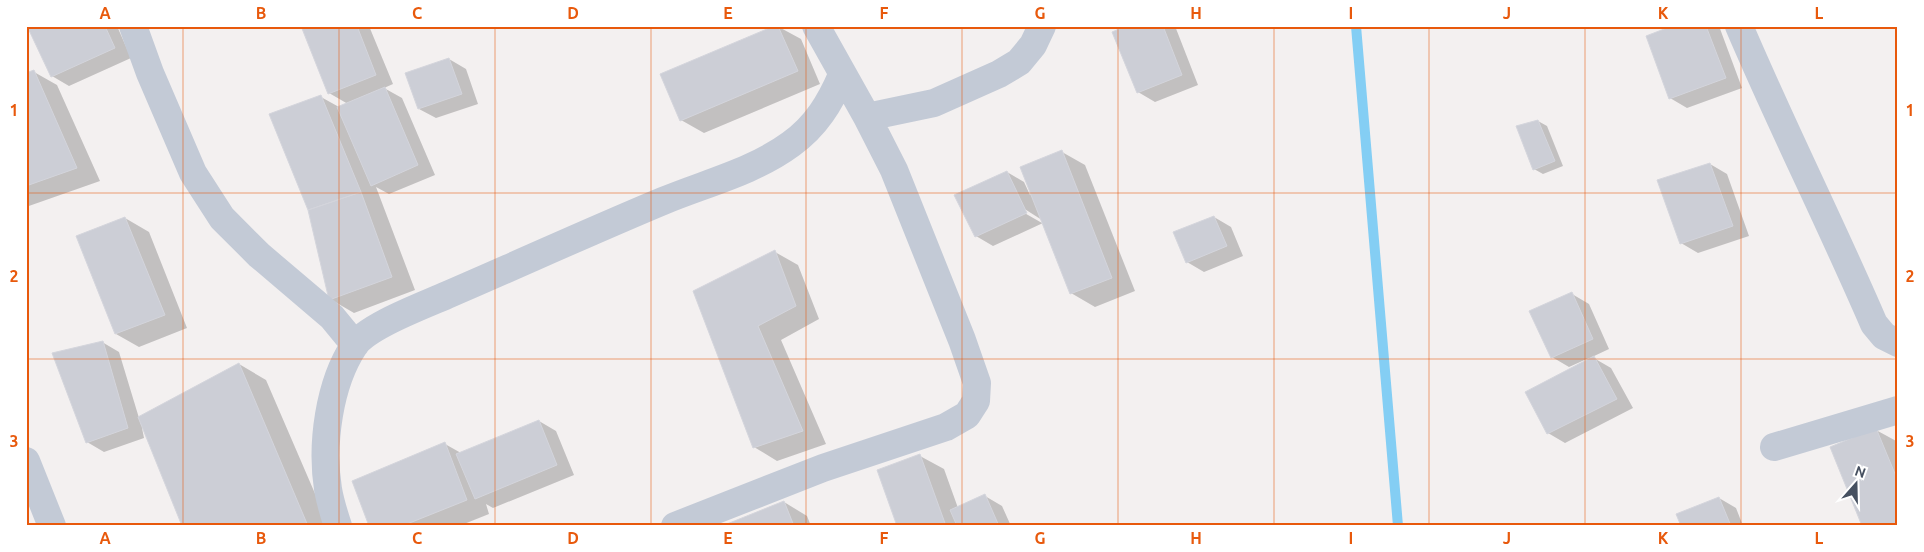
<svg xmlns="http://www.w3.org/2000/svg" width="1924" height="552" font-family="Ubuntu,sans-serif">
  <rect width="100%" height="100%" fill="#f3f0f0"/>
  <path fill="#0003" fill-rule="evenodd" d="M29 26H117L131 58 69 86 52 76Z
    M303 26H369L393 84 384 88 402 98 435 175 389 194 376 187 415 290 354 313 330 299 321 97 339 107 348 104 329 93Z
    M777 26 801 39 820 84 704 133 681 120Z
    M1130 26H1175L1198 85 1155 102 1138 92Z
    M1675 26H1719L1742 88 1687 108 1670 98Z
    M449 59 466 69 478 104 436 118 419 109Z
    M34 72 57 85 100 181 26 207V74Z
    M1538 121 1547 126 1563 166 1543 174 1534 169Z
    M1062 152 1085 165 1135 291 1095 307 1071 293 1043 223 993 246 976 236 1007 172 1024 182 1030 195ZM1023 208 1042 220V223L1021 211Z
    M1710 164 1727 174 1749 236 1698 253 1681 243Z
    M1214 217 1231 227 1243 256 1204 272 1187 262Z
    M125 218 149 232 187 328 139 347 116 334Z
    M775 252 798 265 819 319 781 340 826 444 777 461 754 447 695 291Z
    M1572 294 1589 304 1609 349 1592 357 1611 368 1633 408 1565 443 1548 433 1590 360 1589 358 1569 367 1552 357Z
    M102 342 119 352 139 418 239 364 266 380 329 526H184L143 428H142L144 438 104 452 87 442Z
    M539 421 556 431 574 475 493 508 486 504 489 514 459 526H370L445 444 461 453Z
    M1876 430 1898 442V526Z
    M920 456 944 469 958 508 985 496 1002 506 1011 526H898Z
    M1719 498 1736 508 1743 526H1683Z
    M784 502 807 516 811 526H725Z"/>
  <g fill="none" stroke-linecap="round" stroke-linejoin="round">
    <path stroke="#84cef4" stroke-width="10" d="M1356 26 1398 526"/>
  </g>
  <path fill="#ccced6" stroke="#d4d5dc" d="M27 26H105L115 48 51 77Z
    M301 26H357L376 75 328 94Z
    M774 26H778L798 71 680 121 660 74Z
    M1126 26H1163L1182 75 1137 93 1112 32Z
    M1672 26H1706L1726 78 1669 99 1646 36Z
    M449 58 462 94 418 109 405 73Z
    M34 70 77 168 26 186V73Z
    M385 87 418 165 371 186 337 107Z
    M321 95 361 192 308 210 269 114Z
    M1538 120 1555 161 1533 170 1516 126Z
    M1062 150 1112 278 1070 294 1020 167Z
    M1710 163 1733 226 1680 244 1657 180Z
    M1007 171 1027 213 975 237 954 195Z
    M361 192 392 277 329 300 308 210Z
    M1214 216 1227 246 1186 263 1173 232Z
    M125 217 165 315 115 334 76 236Z
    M775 250 796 306 758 326 803 431 753 448 693 291Z
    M1572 292 1593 339 1551 358 1529 311Z
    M103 341 128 428 86 443 52 353Z
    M1594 356 1617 399 1547 434 1525 392Z
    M239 363 308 526H182L138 417Z
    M539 420 557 465 475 499 456 454Z
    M1876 428 1898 481V526H1862L1830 447Z
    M445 442 467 500 402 526H369L352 481Z
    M920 454 946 526H897L877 470Z
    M985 494 999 526H957L950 510Z
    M1719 497 1731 526H1681L1676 514Z
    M784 501 794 526H722Z"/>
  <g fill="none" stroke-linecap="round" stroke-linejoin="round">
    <path stroke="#c3cad6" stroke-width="28" d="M133 26 150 73 193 173 222 218 259 255 332 317 355 345
      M1739 26C1782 127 1831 224 1874 324L1884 336 1898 343
      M867 117 934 103 999 74 1019 62 1033 45 1042 26
      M1774 447 1898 410
      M26 461 52 526
      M338 526C334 514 330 501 328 489 321 444 329 384 354 346 367 326 425 305 447 295 519 264 591 231 663 201 706 183 753 172 791 144 816 126 830 103 842 75
      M675 526 823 468 946 427 967 415 976 401 977 383 962 340 894 170 867 117 816 26"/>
  </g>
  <path fill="none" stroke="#e8590c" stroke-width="1" stroke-opacity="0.55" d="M183 26V526M339 26V526M495 26V526M651 26V526M806 26V526M962 26V526M1118 26V526M1274 26V526M1429 26V526M1585 26V526M1741 26V526M26 193H1898M26 359H1898"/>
  <rect width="1924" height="552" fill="none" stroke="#ffffff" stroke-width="55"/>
  <g transform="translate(1856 484) rotate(20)" stroke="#ffffff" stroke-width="4" paint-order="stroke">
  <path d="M0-4L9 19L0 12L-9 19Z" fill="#465060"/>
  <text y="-8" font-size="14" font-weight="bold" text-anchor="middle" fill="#465060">N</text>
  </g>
  <rect x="28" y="28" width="1868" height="496" fill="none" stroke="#e8590c" stroke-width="2"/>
  <g font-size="16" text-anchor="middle" font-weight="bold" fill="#e8590c">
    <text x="105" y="19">A</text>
    <text x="261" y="19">B</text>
    <text x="417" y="19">C</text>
    <text x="573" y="19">D</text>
    <text x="728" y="19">E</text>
    <text x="884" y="19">F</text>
    <text x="1040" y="19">G</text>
    <text x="1196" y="19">H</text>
    <text x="1351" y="19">I</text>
    <text x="1507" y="19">J</text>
    <text x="1663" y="19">K</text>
    <text x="1819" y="19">L</text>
    <text x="14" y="116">1</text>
    <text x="1910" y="116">1</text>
    <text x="14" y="282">2</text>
    <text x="1910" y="282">2</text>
    <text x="14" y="447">3</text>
    <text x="1910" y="447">3</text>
    <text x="105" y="544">A</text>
    <text x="261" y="544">B</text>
    <text x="417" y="544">C</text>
    <text x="573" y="544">D</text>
    <text x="728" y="544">E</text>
    <text x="884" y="544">F</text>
    <text x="1040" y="544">G</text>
    <text x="1196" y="544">H</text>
    <text x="1351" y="544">I</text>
    <text x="1507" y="544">J</text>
    <text x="1663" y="544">K</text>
    <text x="1819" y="544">L</text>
  </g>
</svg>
